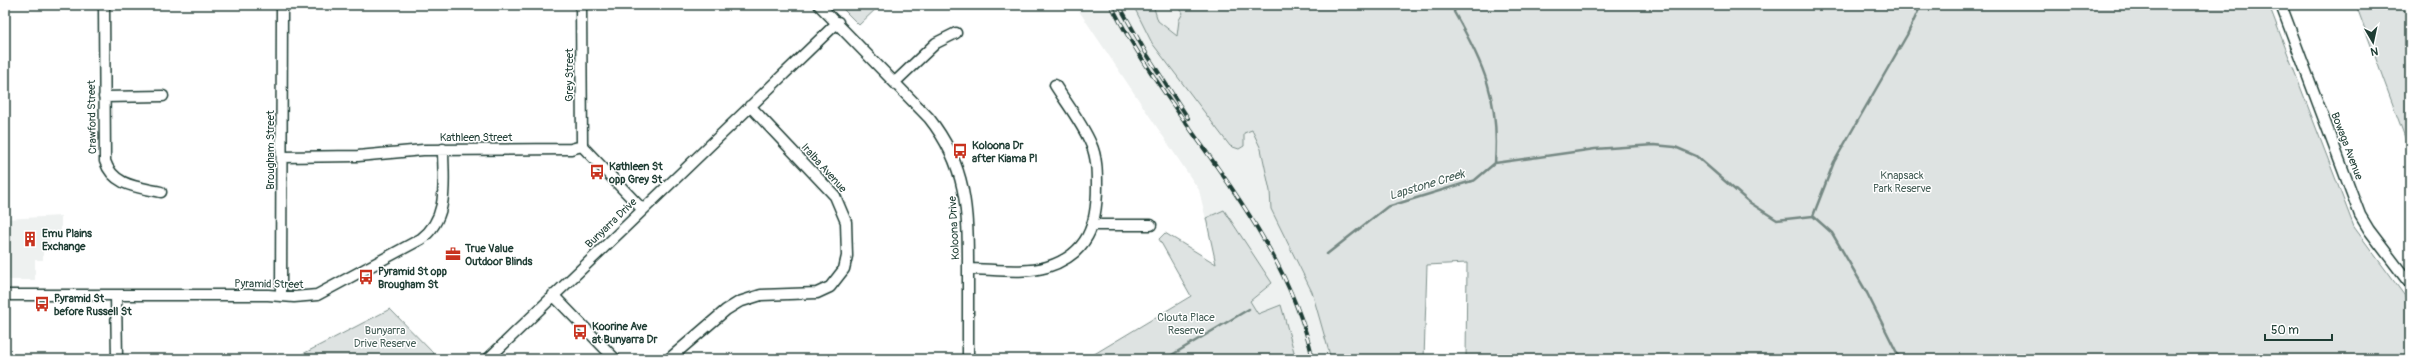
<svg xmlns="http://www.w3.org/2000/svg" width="2415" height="364" font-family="Pangolin,sans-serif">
  <rect width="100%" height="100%" fill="#fff"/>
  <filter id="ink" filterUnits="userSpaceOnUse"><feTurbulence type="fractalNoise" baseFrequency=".025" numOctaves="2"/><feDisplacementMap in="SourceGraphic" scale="8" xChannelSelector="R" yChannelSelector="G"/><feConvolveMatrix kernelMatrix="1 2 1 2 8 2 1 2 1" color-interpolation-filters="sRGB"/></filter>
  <g filter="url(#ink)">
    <path fill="#eef1f0" d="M1075 5H1210L1313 225 1345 359H1254L1230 320 1199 190Z
      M61 216V233H50V250H43V260H35V280H5V219Z"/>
    <path fill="#dee3e2" stroke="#7e908b" d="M839 5H880L859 25Z
      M1133 5H1153L1158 21 1177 36 1179 20 1183 13 1177 5H2269L2354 227 2410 303V359H1466L1467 263 1427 265 1424 359H1331L1312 292 1271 209 1270 191 1261 149 1252 130 1244 133V146L1239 149 1230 146 1152 43Z
      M2356 5H2410V151Z
      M1224 210 1272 283 1250 301 1258 314 1281 305 1296 359H1086L1191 296 1159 239 1165 233 1216 264 1206 218Z
      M390 309 439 359H293Z"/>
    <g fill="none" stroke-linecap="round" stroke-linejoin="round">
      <path stroke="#758883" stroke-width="2.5" d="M1495 163 1595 149 1654 145 1675 147 1696 156 1749 202 1777 220 1813 216 1832 233 1867 293 1900 359
        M1813 216 1834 162 1907 35 1921 5
        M1327 254 1387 207 1475 180 1495 163C1500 101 1484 64 1454 12L1456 5
        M1165 359 1249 309"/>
      <g stroke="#1f3d34" stroke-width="13">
        <path id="minor" d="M104 5 105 161C113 186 138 187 161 192
          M581 5 582 146 642 209
          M819 5 929 118C967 166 968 210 968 268 968 298 968 329 968 359
          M2281 5 2360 215 2369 230 2410 284
          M895 82 936 43 956 33
          M104 97 163 96
          M282 157 358 156 423 150 571 149 582 146
          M1094 225H1151
          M968 269C991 269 1025 274 1047 267 1088 254 1097 225 1097 186 1097 173 1097 157 1091 144 1082 123 1067 104 1055 85
          M5 295H268L294 297 317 295 421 239C450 217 443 182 443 149
          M116 295 117 359
          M553 295 615 359
          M281 296 282 5
          M488 359 838 22
          M669 359 726 310 739 302 761 295 817 293 830 287 844 269 847 256 846 222 835 196 750 106"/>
      </g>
      <use href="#minor" stroke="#fff" stroke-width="10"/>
      <g stroke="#1f3d34" stroke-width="4">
        <path id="rail" d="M1111 5C1173 126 1282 223 1313 359
          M1119 5 1146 53 1188 118"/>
      </g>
      <use href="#rail" stroke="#fff" stroke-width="2.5" stroke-dasharray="8" stroke-linecap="butt"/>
    </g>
  </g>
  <defs>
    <g id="bus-bare" transform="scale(1.2)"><path d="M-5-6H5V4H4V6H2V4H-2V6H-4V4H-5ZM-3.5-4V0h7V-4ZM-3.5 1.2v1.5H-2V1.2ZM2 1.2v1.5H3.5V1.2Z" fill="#c8321e" stroke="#fff" stroke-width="2.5" paint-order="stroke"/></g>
    <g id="building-bare" transform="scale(1.2)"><path d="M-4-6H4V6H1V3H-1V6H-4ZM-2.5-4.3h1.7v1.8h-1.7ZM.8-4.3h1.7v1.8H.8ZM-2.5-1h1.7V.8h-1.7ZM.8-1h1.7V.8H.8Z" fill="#c8321e" stroke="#fff" stroke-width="2.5" paint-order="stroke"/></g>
    <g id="office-bare" transform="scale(1.2)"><path d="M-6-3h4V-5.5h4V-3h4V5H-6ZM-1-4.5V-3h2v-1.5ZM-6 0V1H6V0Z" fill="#c8321e" stroke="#fff" stroke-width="2.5" paint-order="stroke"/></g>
  </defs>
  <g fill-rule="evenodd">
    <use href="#bus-bare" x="960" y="151"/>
    <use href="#bus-bare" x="597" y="172"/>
    <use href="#building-bare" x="30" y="239"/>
    <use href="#office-bare" x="453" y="254"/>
    <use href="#bus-bare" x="366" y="277"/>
    <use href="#bus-bare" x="42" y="304"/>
    <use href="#bus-bare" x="580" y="332"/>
  </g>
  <g text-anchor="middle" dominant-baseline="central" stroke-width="3" stroke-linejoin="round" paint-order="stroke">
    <g font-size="11" fill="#1f3d34" stroke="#fff">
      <text transform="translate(569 75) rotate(-90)">Grey Street</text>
      <text transform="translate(92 117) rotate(-91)">Crawford Street</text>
      <text x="476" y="137">Kathleen Street</text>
      <text transform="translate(2347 146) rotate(69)">Bowaga Avenue</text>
      <text transform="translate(270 150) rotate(-90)">Brougham Street</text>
      <text transform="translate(824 168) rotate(48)">Iralba Avenue</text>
      <text transform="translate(611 223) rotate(-44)">Bunyarra Drive</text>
      <text transform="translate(954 228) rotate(-93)">Koloona Drive</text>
      <text transform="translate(269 284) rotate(1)">Pyramid Street</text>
    </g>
    <g font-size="11" font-weight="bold" fill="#1f3d34" stroke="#fff" text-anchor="start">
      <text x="972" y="145">Koloona Dr<tspan x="972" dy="13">after Kiama Pl</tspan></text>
      <text x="609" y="166">Kathleen St<tspan x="609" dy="13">opp Grey St</tspan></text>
      <text x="42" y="233">Emu Plains<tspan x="42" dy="13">Exchange</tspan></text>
      <text x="465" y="248">True Value<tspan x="465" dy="13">Outdoor Blinds</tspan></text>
      <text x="378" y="271">Pyramid St opp<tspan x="378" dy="13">Brougham St</tspan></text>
      <text x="54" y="298">Pyramid St<tspan x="54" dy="13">before Russell St</tspan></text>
      <text x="592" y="326">Koorine Ave<tspan x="592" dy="13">at Bunyarra Dr</tspan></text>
    </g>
    <g font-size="11" fill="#455e57" stroke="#fff">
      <text x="1902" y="175">Knapsack<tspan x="1902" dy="13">Park Reserve</tspan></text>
      <text x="1186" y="317">Clouta Place<tspan x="1186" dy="13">Reserve</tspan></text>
      <text x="385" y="330">Bunyarra<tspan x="385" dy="13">Drive Reserve</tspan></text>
    </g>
    <g font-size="12" font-style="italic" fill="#4a625b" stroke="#fff">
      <text transform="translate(1427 185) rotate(-17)">Lapstone Creek</text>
    </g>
  </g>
  <rect width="2415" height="364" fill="none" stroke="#fff" stroke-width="20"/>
  <rect x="10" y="10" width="2395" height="344" fill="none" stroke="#1f3d34" stroke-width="1.5" filter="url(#ink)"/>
  <g transform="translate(2373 42) rotate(171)" stroke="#ffffff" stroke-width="3" paint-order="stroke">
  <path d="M0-3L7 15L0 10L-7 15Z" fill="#1f3d34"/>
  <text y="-6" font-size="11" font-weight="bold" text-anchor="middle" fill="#1f3d34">N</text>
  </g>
  <path d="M2265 334v6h67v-6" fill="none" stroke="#1f3d34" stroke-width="2"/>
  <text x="2271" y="334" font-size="12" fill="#1f3d34" stroke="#ffffff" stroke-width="3" paint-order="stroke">50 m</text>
</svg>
